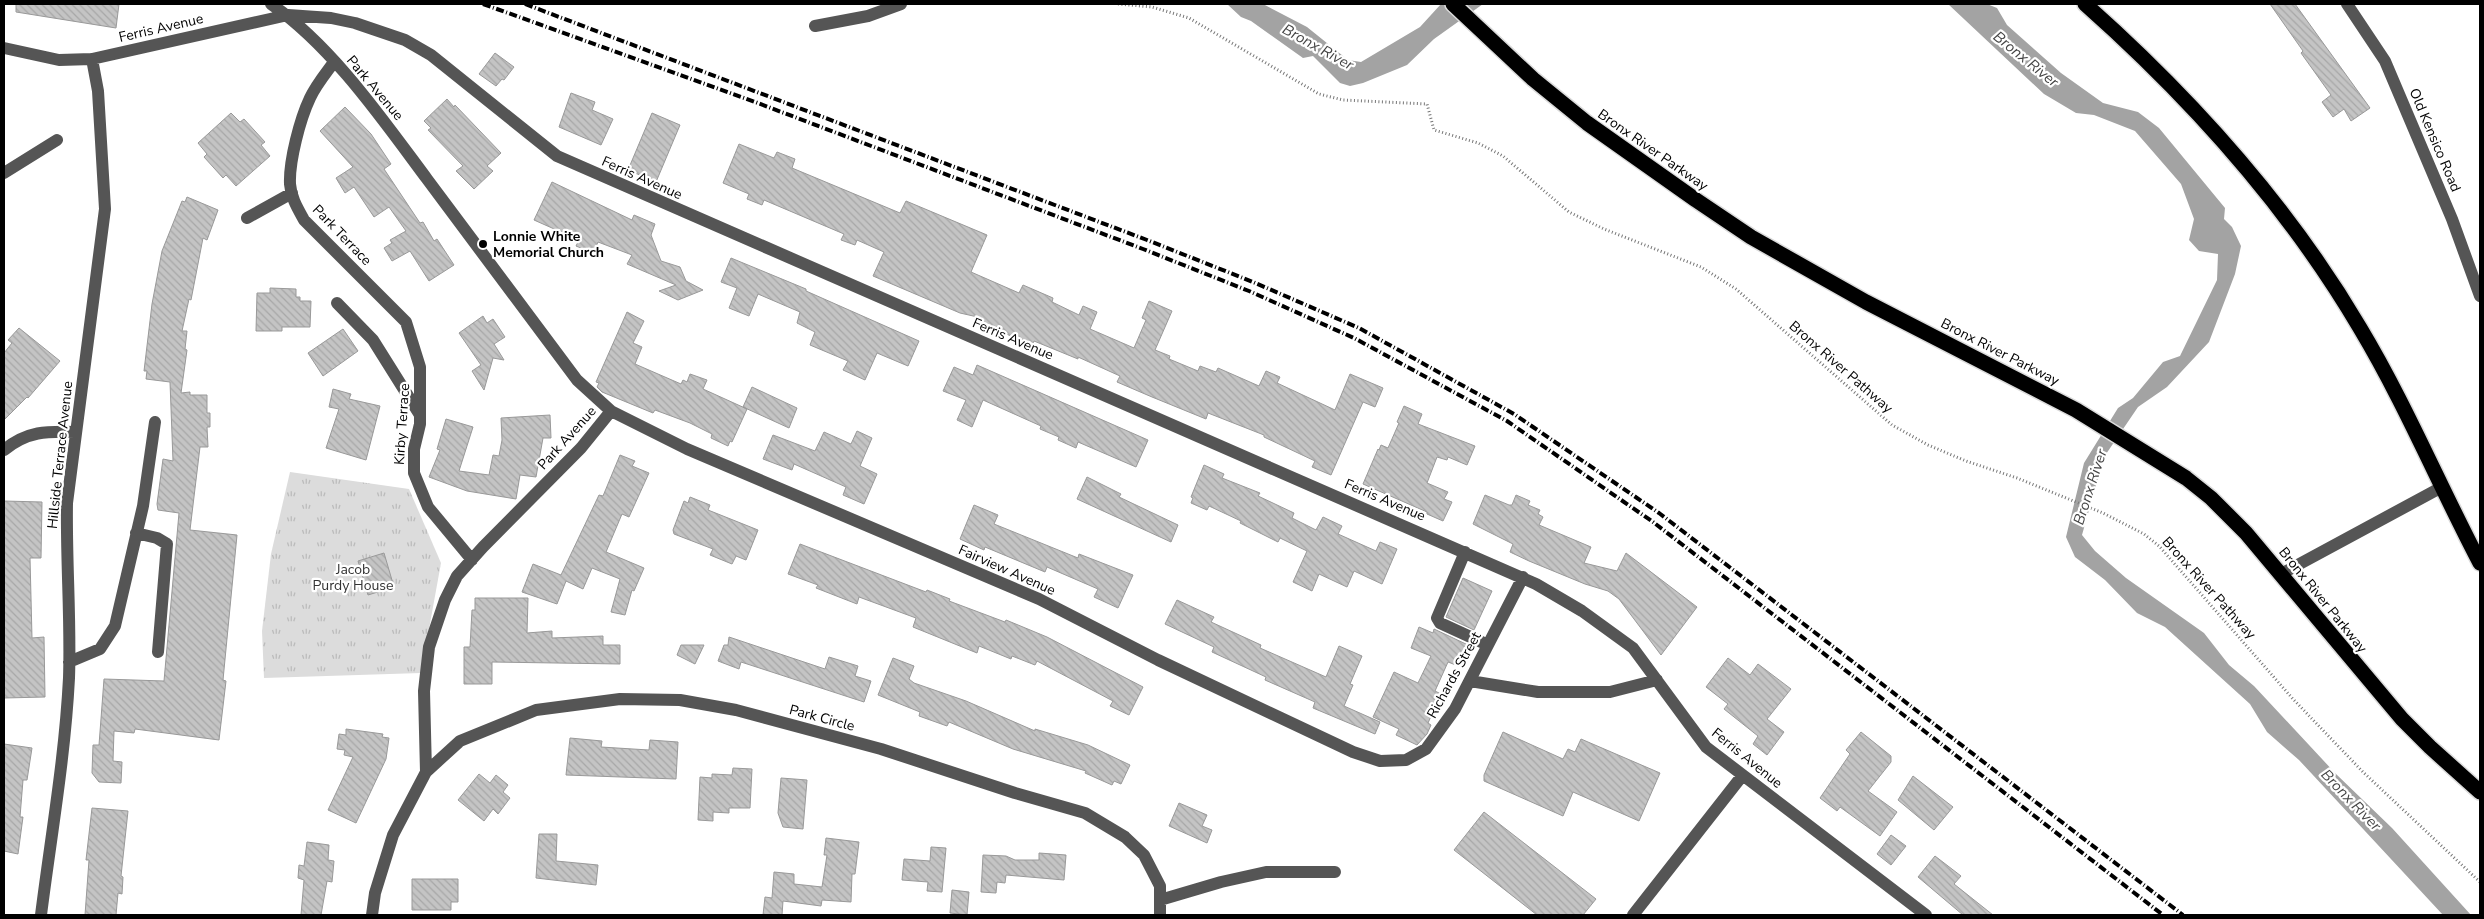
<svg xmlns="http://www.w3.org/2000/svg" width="2484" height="919" font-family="'Nunito Sans',sans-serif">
  <defs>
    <pattern id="park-tufts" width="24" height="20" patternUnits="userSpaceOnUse" patternTransform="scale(1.25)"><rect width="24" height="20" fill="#dcdcdc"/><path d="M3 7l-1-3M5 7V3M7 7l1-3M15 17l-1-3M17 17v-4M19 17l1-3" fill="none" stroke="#bbb"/></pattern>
    <pattern id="building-back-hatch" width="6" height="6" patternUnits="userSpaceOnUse" patternTransform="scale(1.25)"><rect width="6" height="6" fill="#c4c4c4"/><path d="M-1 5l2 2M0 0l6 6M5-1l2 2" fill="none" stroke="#a7a7a7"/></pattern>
  </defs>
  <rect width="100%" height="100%" fill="#fff"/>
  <path fill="url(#park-tufts)" d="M290 472 409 489 441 563 421 673 264 678 262 631 271 554Z"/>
  <path fill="#a3a3a3" d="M1227 4H1263L1307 27 1348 60 1361 62 1420 27 1441 4H1483L1434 39 1407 65 1363 83 1350 86 1340 83 1313 56 1303 58 1251 21 1241 17Z
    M1948 4H1987L1997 8 2007 25 2061 73 2103 103 2138 112 2159 128 2225 208 2224 219 2232 227 2241 246 2235 274 2209 342 2167 387 2138 407 2104 457 2082 535 2095 551 2126 578 2204 633 2229 665 2254 686 2336 774 2392 828 2471 915H2443L2299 760 2267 732 2250 704 2165 627 2137 613 2105 580 2075 557 2066 537 2084 463 2118 408 2133 398 2163 362 2180 356 2217 280 2218 254 2199 251 2189 240 2194 219 2181 184 2135 131 2094 115 2076 113 2044 94Z"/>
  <path fill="url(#building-back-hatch)" stroke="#999" d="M16 4H119L116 28 16 12Z
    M2270 4H2295L2370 108 2351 121 2344 109 2333 117 2322 102 2331 95 2301 53 2303 51Z
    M495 53 514 67 504 80 502 79 496 86 479 74Z
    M571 93 595 102 592 110 613 119 601 145 559 127Z
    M447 99 454 107 455 105 501 153 487 166 493 171 474 189 456 171 463 166 428 130 431 128 424 121Z
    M345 107 371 134 391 164 384 169 420 223 423 222 434 241 437 239 454 265 429 281 410 251 392 261 384 248 392 243 390 240 406 231 389 207 374 217 354 187 345 193 336 178 353 167 320 131Z
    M231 113 240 122 244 119 265 142 261 145 270 156 236 186 226 175 223 178 204 157 207 154 198 143Z
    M652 113 680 125 656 182 628 170Z
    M739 144 774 158 777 152 795 159 792 168 900 213 906 201 987 235 971 272 1019 293 1023 285 1053 298 1052 302 1079 315 1083 306 1097 312 1090 329 1134 348 1146 320 1142 318 1149 301 1172 311 1155 350 1170 356 1169 359 1198 371 1200 366 1216 372 1218 368 1259 386 1266 371 1280 377 1277 383 1335 410 1350 374 1383 388 1375 407 1363 402 1331 475 1312 467 1315 461 1264 437V435L1208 413 1206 419 1152 397 1117 382 1120 376 1078 357V359L1034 341 1032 346 981 322 982 318 960 313 873 276 884 252 857 240 855 245 841 240 844 234 764 200 762 205 747 199 749 194 723 183Z
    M552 182 632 220 634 215 655 224 651 235 661 261 680 267 686 281 703 290 678 300 659 291 676 285 627 264 632 255 598 242 593 254 576 246 579 240 534 220Z
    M187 197 218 210 207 240 203 238 191 300 189 299 182 331H187L185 349 187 350 181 393 190 392V395H207V413H210V427H207L208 447H200L190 530 237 535 223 680 226 681 219 740 135 729 134 733 114 731 113 761 122 762 121 783 99 782 92 773 93 745H99L104 679 164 681 179 513 158 510 157 504 163 459 173 461 170 382 146 379 147 371H144L152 304 162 251 182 201 185 202Z
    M731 258 806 289V291L919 341 908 366 877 353 865 380 843 370 848 361 810 345 815 332 797 323 800 312 758 294 749 316 729 308 737 288 721 282Z
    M270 288 296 289V297H300V301H311L310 327H282V331H256L257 293H270Z
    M627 312 644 321 633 343 642 347 635 364 681 384 683 380 687 382 690 374 707 380 703 389 747 409 732 442 730 441 728 446 711 438 712 434 690 423 655 410 653 413 602 392 597 387 599 383 596 382Z
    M483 316 487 323 493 319 505 337 494 344 504 360 493 358 484 390 472 371 481 365 459 333Z
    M19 328 60 361 28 398 27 397 4 420V353L12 343 8 340Z
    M343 329 358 351 323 376 308 353Z
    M977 365 1148 440 1136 467 1078 442 1076 448 1058 440 1059 437 1040 429 1041 426 983 400 972 427 957 420 966 400 943 391 954 367 973 375Z
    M752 387 797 408 789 428 743 407Z
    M333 389 351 394 349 399 380 406 366 460 326 448 339 409 329 407Z
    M1404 406 1422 414 1418 424 1475 446 1467 465 1448 457 1447 460 1437 457 1427 483 1448 492 1444 499 1452 502 1443 521 1427 514V512L1363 484 1378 449 1379 450 1381 445 1388 448 1399 423 1397 422Z
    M550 415 551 438H543L536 477 520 475 516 499 467 491 429 477 440 450 437 449 446 419 473 427 459 471 489 475 493 455 499 456 502 440 501 418Z
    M857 431 872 438 860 466 877 474 864 504 843 495 846 487 794 464 792 470 763 459 773 435 815 451 824 432 851 444Z
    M620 455 635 461 632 466 649 473 629 517 622 514 606 552 644 568 634 591 632 590 625 615 611 612 620 579 592 568 583 589 566 581 557 604 522 592 533 564 561 575 599 495 603 496Z
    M1204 465 1224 474 1222 478 1260 493 1258 496 1294 513 1292 518 1316 530 1323 517 1342 526 1338 534 1376 551 1380 542 1397 549 1382 584 1354 571 1347 587 1319 574 1312 591 1293 582 1307 551 1280 538 1278 542 1240 523 1241 521 1209 506 1207 510 1191 503 1193 498 1191 497Z
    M1087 477 1121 494 1119 497 1178 525 1171 542 1077 499Z
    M1485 495 1509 505H1512L1516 495 1530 501 1528 505 1540 510 1538 514 1543 517 1539 525 1591 547 1584 563 1617 571 1626 553 1697 607 1661 655 1619 599 1608 591 1585 584 1529 561 1510 552 1513 544 1473 524Z
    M690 497 710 505 708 510 758 530 746 560 736 556 732 564 710 555 713 549 674 534 673 530 684 501 688 503Z
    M4 501 42 502 41 558H30L32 638 44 637 45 697 4 698Z
    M974 505 998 515 994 524 1078 558 1079 554 1133 575 1118 608 1094 597 1098 589 1047 567 1045 572 985 547 984 550 960 539Z
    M800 544 926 592 927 590 950 599 949 601 1005 622 1006 620 1047 637 1143 687 1129 715 1110 706 1113 701 1037 661 1035 665 1012 656 1011 659 979 646 977 653 913 627 916 618 859 597 857 604 816 588 818 585 788 574Z
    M384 553 394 587 368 595 358 561Z
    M1463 578 1492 591 1474 630 1446 617Z
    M475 598H528L527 633 552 631V638L603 636V645H620V664L492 662V684H464V647H470L472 610H475Z
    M1177 600 1214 617 1211 622 1261 645 1260 648 1326 677 1339 646 1362 656 1350 684 1353 685 1344 706 1380 722 1375 734 1313 708 1315 702 1265 680 1266 677 1212 652 1214 647 1165 624Z
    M1419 627 1433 633 1434 629 1468 645 1461 667 1448 662 1435 691 1441 694 1428 723 1431 725 1427 734 1417 745 1396 735 1399 729 1373 717 1394 672 1418 683 1431 656 1411 648Z
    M729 637 825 669 829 657 858 666 855 676 871 681 864 702 741 662 739 669 718 661 724 645H728Z
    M681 645H704L695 664 677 655Z
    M893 658 914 666 909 679 914 683 966 701 1035 731V729L1088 745 1130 765 1121 784 1114 781 1112 785 1085 773 1086 771 1013 749 949 722 947 726 919 716 920 712 878 695Z
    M1728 658 1750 675 1758 664 1791 689 1767 719 1784 732 1767 755 1753 744 1758 736 1724 709 1728 704 1706 687Z
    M346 729 383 734 382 737 389 738 386 759 356 823 328 810 353 757 344 755 345 750 337 749 339 734 346 735Z
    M1503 732 1563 759 1568 749 1575 752 1581 739 1660 773 1639 821 1573 792 1563 816 1484 781V775Z
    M1861 732 1891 756V762L1868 791 1897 812 1880 836 1840 807 1837 811 1820 798 1850 754 1846 750Z
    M570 738 602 741 601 747 649 750 650 740 678 742 676 779 566 775Z
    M4 744 32 748 27 780H23L20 817H23L18 854 4 851Z
    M733 768 752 769 750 808H729V813L713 812V821L698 820 700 777 712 778V774L732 775Z
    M479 774 490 783 496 775 508 785 503 792 510 798 498 814 493 809 484 821 458 800Z
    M1913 776 1953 807 1934 830 1898 800Z
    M781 778 807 780 803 829 783 827 778 813Z
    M1179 803 1207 815 1202 826 1212 830 1207 843 1169 826Z
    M92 808 128 811 121 876 123 877 122 894 118 893 116 915H85L89 860H86Z
    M1484 812 1596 899 1583 915H1537L1454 850Z
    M539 834H557L556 861 598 865 596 885 536 878Z
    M1891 835 1906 846 1891 865 1877 854Z
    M826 838 859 842 855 874H852L851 902 822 900 821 906 783 901 782 915H763L765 897 772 898 774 872 794 874V884L822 887 827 855H824Z
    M307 842 329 845 328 860 334 861 332 882 327 881 321 915H301L304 880 298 878 299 865 304 866Z
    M931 847 946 848 942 892 927 891 928 882 902 880 904 859 930 861Z
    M1039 853 1066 855 1064 880 1006 875 1005 883 997 882 996 893 981 892 983 855 1006 856 1015 860H1039Z
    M1935 856 1961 876 1954 884 1993 915H1963L1918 877Z
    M412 879H458V902H451V910H412Z
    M952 890 969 892 967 915 950 913Z"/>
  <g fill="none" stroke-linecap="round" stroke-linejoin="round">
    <g stroke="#dbdbdb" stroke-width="18">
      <path id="highway" d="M1453 4 1533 79 1587 123 1696 200 1751 237 1866 302 2076 410 2186 478 2211 498 2246 533 2402 719 2430 747 2480 792
        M2085 4C2192 99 2287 204 2360 328 2405 403 2439 485 2480 563"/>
    </g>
    <path stroke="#777" stroke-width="3" stroke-dasharray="1 2.5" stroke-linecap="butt" d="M1118 4 1152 7 1189 18 1319 94 1343 100 1427 104 1434 130 1478 143 1503 156 1569 212 1604 229 1701 267 1736 289 1892 425 1928 445 1966 461 2017 478 2103 513 2144 534 2159 546 2293 699 2363 772 2480 882"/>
    <path stroke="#555" stroke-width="12" d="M271 4C332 46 383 120 427 179 477 246 527 313 577 380L611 411 687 449 1039 599 1158 660 1353 752 1380 761 1406 760 1426 749 1455 709 1523 577
      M2347 4 2385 61 2452 219 2480 296
      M815 26 868 16 901 4
      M4 48 59 60 92 59 288 15 331 18 355 23 405 40 431 55 557 156 1536 584 1582 611 1633 648 1706 747 1926 915
      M334 62C326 73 316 85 310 98 300 119 289 161 290 184 291 198 298 209 304 220L406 322 420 367V424L414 449V473L428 507 472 560
      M4 173 57 140
      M247 218 292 193
      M337 303 373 340 420 415
      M4 450C27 431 47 431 75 432
      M136 533 157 538 167 544 158 652
      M1465 552 1437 618 1440 623 1488 645
      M2281 574 2442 487
      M69 662 100 649 115 626 143 506 155 422
      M1470 681 1538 692H1610L1657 680
      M426 772 460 741 536 710 620 699 680 700 736 710 881 749 1015 793 1085 813 1125 837 1144 855 1160 886V915
      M1160 900 1221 882 1266 872H1335
      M41 915C51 836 65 757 69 678 71 620 66 561 67 503L105 209 98 91 92 59
      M372 915 375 893 393 835 426 772 424 691 429 647 445 600 457 576 483 547 581 448 611 411
      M1633 915 1742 776"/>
    <use href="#highway" stroke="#000" stroke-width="15"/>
    <path stroke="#000" stroke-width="4" stroke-dasharray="8 2.5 1 2.5" stroke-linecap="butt" d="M483 4 755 102 1143 249 1249 291 1354 338 1507 421 1653 522 2163 915
      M525 4 1147 240 1253 282 1359 328 1514 414 1659 513 2183 915"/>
  </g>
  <circle fill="#000" stroke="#fff" stroke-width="2" cx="483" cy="244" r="5"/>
  <g text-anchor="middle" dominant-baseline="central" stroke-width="4.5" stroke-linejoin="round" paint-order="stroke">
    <g font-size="14" fill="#000" stroke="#fff">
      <text transform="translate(161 28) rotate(-13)">Ferris Avenue</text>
      <text transform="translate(375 88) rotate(50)">Park Avenue</text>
      <text transform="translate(2435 140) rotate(67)">Old Kensico Road</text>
      <text transform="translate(1653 150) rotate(35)">Bronx River Parkway</text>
      <text transform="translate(642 178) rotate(24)">Ferris Avenue</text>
      <text transform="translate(342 235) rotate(46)">Park Terrace</text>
      <text transform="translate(1013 339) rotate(23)">Ferris Avenue</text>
      <text transform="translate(2000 352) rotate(27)">Bronx River Parkway</text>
      <text transform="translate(1841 367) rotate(41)">Bronx River Pathway</text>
      <text transform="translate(402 424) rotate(-86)">Kirby Terrace</text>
      <text transform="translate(567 438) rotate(-48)">Park Avenue</text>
      <text transform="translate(60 455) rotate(-84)">Hillside Terrace Avenue</text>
      <text transform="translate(1385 500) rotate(23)">Ferris Avenue</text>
      <text transform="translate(1007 570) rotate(24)">Fairview Avenue</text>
      <text transform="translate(2209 588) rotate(48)">Bronx River Pathway</text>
      <text transform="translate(2323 600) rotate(51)">Bronx River Parkway</text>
      <text transform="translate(1454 675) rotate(-61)">Richards Street</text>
      <text transform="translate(822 718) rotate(15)">Park Circle</text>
      <text transform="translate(1747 758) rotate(39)">Ferris Avenue</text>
    </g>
    <g font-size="14" font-weight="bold" fill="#000" stroke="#fff" text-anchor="start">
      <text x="493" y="236">Lonnie White<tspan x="493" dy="16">Memorial Church</tspan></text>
    </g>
    <g font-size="14" fill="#333" stroke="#fff">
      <text x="353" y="569">Jacob<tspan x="353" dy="16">Purdy House</tspan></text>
    </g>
    <g font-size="15" font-style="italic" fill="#444" stroke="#fff">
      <text transform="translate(1318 47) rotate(29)">Bronx River</text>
      <text transform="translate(2026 59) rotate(39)">Bronx River</text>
      <text transform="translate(2090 487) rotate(-72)">Bronx River</text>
      <text transform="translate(2351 800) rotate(46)">Bronx River</text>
    </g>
  </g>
  <rect width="2484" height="919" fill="none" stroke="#000000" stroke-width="10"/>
</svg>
